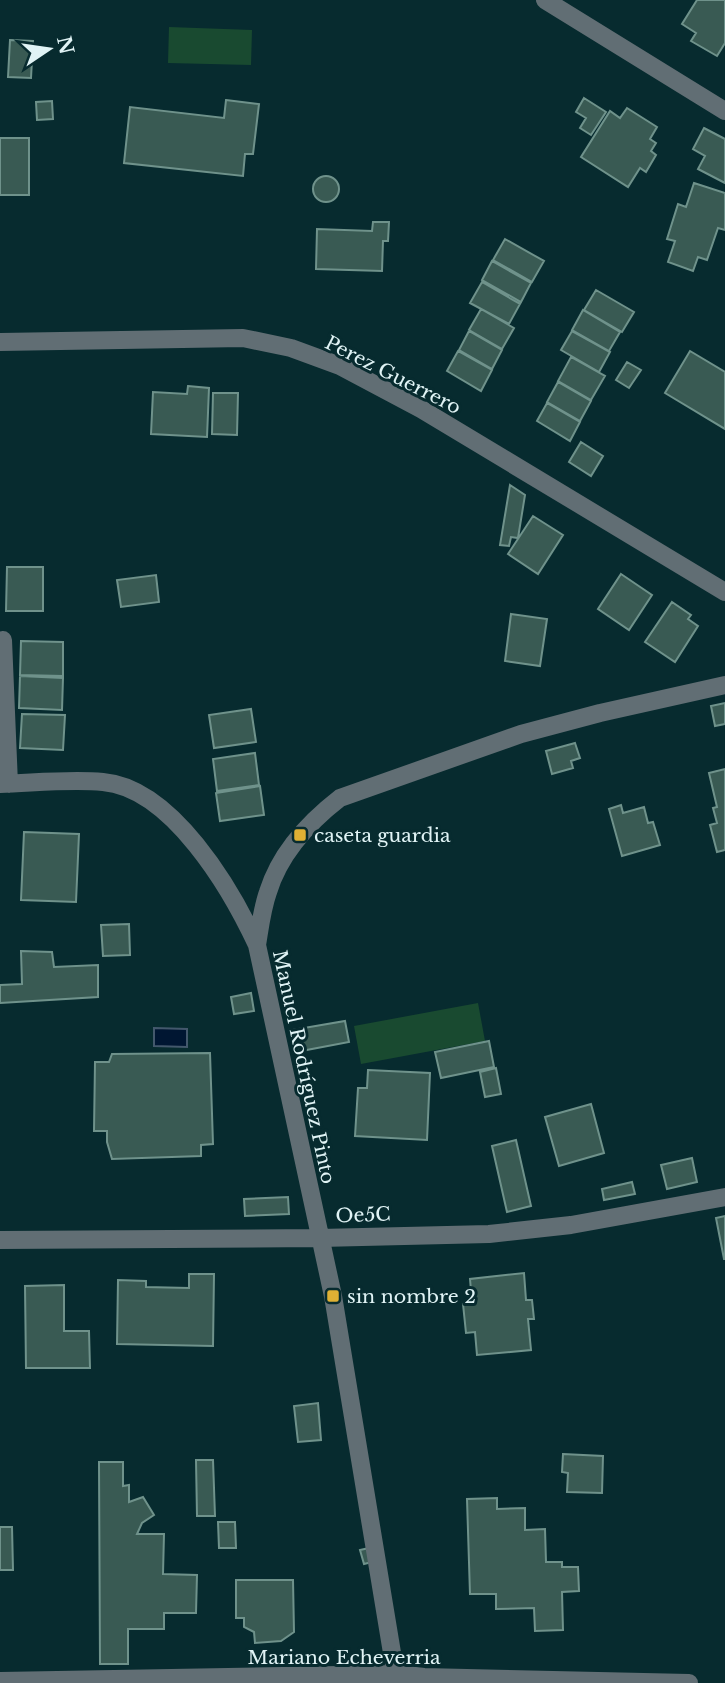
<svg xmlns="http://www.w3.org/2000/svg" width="725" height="1683" font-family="'Libre Baskerville',serif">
  <rect width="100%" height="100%" fill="#072b2f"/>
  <path fill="#194a30" d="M169 27 252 30 251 65 168 63Z
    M478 1003 485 1041 361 1064 354 1026Z"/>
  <path fill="#001632" stroke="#43586c" stroke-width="2" d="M154 1028 187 1029V1047L154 1046Z"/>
  <path fill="#395a53" stroke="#6f928b" stroke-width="2" d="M697 0H725V43L717 56 691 41 696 33 682 24Z
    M10 40 33 41 31 78 8 77Z
    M584 98 606 112 591 135 580 128 586 118 576 112Z
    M226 100 259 104 253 154H245L243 176 124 163 130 107 224 118Z
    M52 101 53 119 37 120 36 102Z
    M627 108 657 127 650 139 656 143 651 151 656 155 646 172 640 168 628 187 581 157 610 111 620 118Z
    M704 128 725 139V183L698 169 705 156 693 149Z
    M0 138H29V195H0Z
    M313 189a13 13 0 1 1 26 0a13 13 0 1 1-26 0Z
    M694 183 725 193V230L718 228 707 260 698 257 693 271 668 262 675 241 667 239 678 204 686 207Z
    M373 222H389L388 241H383L382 271 316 269 317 229 372 231Z
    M505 239 544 261 532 282 493 260Z
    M492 261 531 283 521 302 482 280Z
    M482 282 520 304 509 324 470 303Z
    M596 290 634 312 622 332 584 310Z
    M481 309 514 328 502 349 469 330Z
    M583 310 620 332 609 351 572 330Z
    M469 331 502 350 492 369 459 350Z
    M572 331 610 352 599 372 561 350Z
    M458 351 492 370 481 391 447 371Z
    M690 351 725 372V429L665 393Z
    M571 357 605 376 591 400 558 381Z
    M627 362 641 370 629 388 616 380Z
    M558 382 591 401 580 421 547 402Z
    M188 386 209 388 207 437 151 434 153 392 187 394Z
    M213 393H238L237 435 212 434Z
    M547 403 580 422 570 441 537 421Z
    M581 442 603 456 591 476 569 462Z
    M510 485 525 495 518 538 511 537 509 546 500 545Z
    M533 516 563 535 538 574 508 554Z
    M7 567H43V611H6Z
    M621 574 652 595 629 630 598 609Z
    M156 575 159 602 121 607 117 580Z
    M672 602 691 615 688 619 698 626 675 662 645 642Z
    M511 614 547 619 540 666 505 661Z
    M21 641 63 642V676L20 675Z
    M20 676 63 678 62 710 19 708Z
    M725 703V724L715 726 711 706Z
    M251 709 256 742 214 748 209 715Z
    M22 714 65 715 63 750 20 748Z
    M575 743 580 758 571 761 573 768 552 774 546 751Z
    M255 753 259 785 217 791 213 759Z
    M725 769V850L717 852 710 825 717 823 713 808 717 807 709 773Z
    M260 786 264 815 220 821 216 793Z
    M621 805 623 813 644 807 648 823 653 822 660 845 622 856 609 809Z
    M24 832 79 834 76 902 21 900Z
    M129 924 130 955 103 956 101 925Z
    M21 951 52 952 54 967 98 965V997L0 1003V985L22 984Z
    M251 993 254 1011 234 1014 231 997Z
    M345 1021 349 1042 296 1052 292 1030Z
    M489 1041 494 1067 441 1078 435 1052Z
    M210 1053 213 1144 201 1145V1156L112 1159 107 1142V1131H94L95 1062H109L112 1054Z
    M496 1068 501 1094 485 1097 480 1072Z
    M368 1070 430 1073 427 1140 355 1136 358 1088H367Z
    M591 1104 604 1153 559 1166 545 1117Z
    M516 1140 531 1206 507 1212 492 1146Z
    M692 1158 697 1182 667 1189 661 1165Z
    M632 1182 635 1194 604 1200 602 1189Z
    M288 1197 289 1214 245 1216 244 1199Z
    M725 1216V1259H724L716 1218Z
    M524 1273 526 1300H532L534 1319H528L531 1350 477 1355 475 1332 466 1333 463 1304 472 1303 470 1279Z
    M189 1274H214L213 1346 117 1344 118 1280 146 1281V1287L189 1288Z
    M64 1285V1331H89L90 1368H26L25 1286Z
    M318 1403 321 1440 298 1442 294 1406Z
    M563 1454 603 1456 602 1493 567 1492 568 1473 562 1472Z
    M196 1460H213L215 1516H197Z
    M99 1462H123V1486L129 1485V1502L143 1497 154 1515 142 1523 137 1534H164L163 1574 197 1575 196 1613H164V1629H128V1664H100Z
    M497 1498V1509L525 1508V1530L545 1529 546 1562H562V1567H578L579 1591 562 1592 563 1630 535 1631 534 1608 496 1609V1594H470L467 1499Z
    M218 1522H235L236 1548H219Z
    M0 1527H12L13 1570H0Z
    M369 1548 372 1562 364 1564 360 1550Z
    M236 1580H293L294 1632 281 1641 255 1643 254 1632 244 1627V1618H236Z"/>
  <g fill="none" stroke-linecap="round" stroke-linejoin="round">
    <path stroke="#616e74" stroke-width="18" d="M545 0 725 111
      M0 342 243 338 291 348 340 366 421 409 725 592
      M3 640 9 784
      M0 784C34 783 69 779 103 782 172 788 231 889 257 945
      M0 1240 320 1238 489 1234 571 1225 725 1197
      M0 1681 397 1674 424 1677 689 1683
      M397 1683 333 1296 257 945C260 927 262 909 268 892 280 853 309 822 340 798L521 734 600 713 725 685"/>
  </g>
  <g fill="#dfb034" stroke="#072b2f" stroke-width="2.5">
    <rect x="293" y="828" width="14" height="14" rx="3.5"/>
    <rect x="326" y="1289" width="14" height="14" rx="3.5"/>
  </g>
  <g text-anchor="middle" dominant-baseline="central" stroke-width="6" stroke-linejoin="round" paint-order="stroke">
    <g font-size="19" fill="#e0f3f5" stroke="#072b2f">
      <text transform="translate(393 375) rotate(27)">Perez Guerrero</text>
      <text transform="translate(304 1067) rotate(78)">Manuel Rodríguez Pinto</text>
      <text transform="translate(363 1215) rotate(-2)">Oe5C</text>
      <text x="344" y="1657">Mariano Echeverria</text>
    </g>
    <g font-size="19" fill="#e0f3f5" stroke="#072b2f" text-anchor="start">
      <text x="314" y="835">caseta guardia</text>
      <text x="347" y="1296">sin nombre 2</text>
    </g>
  </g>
  <g transform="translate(49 49) rotate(77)" stroke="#072b2f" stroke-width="5" paint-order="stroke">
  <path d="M0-5L12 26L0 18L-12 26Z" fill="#e0f3f5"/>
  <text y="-10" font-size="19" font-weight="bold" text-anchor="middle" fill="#e0f3f5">N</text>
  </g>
</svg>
